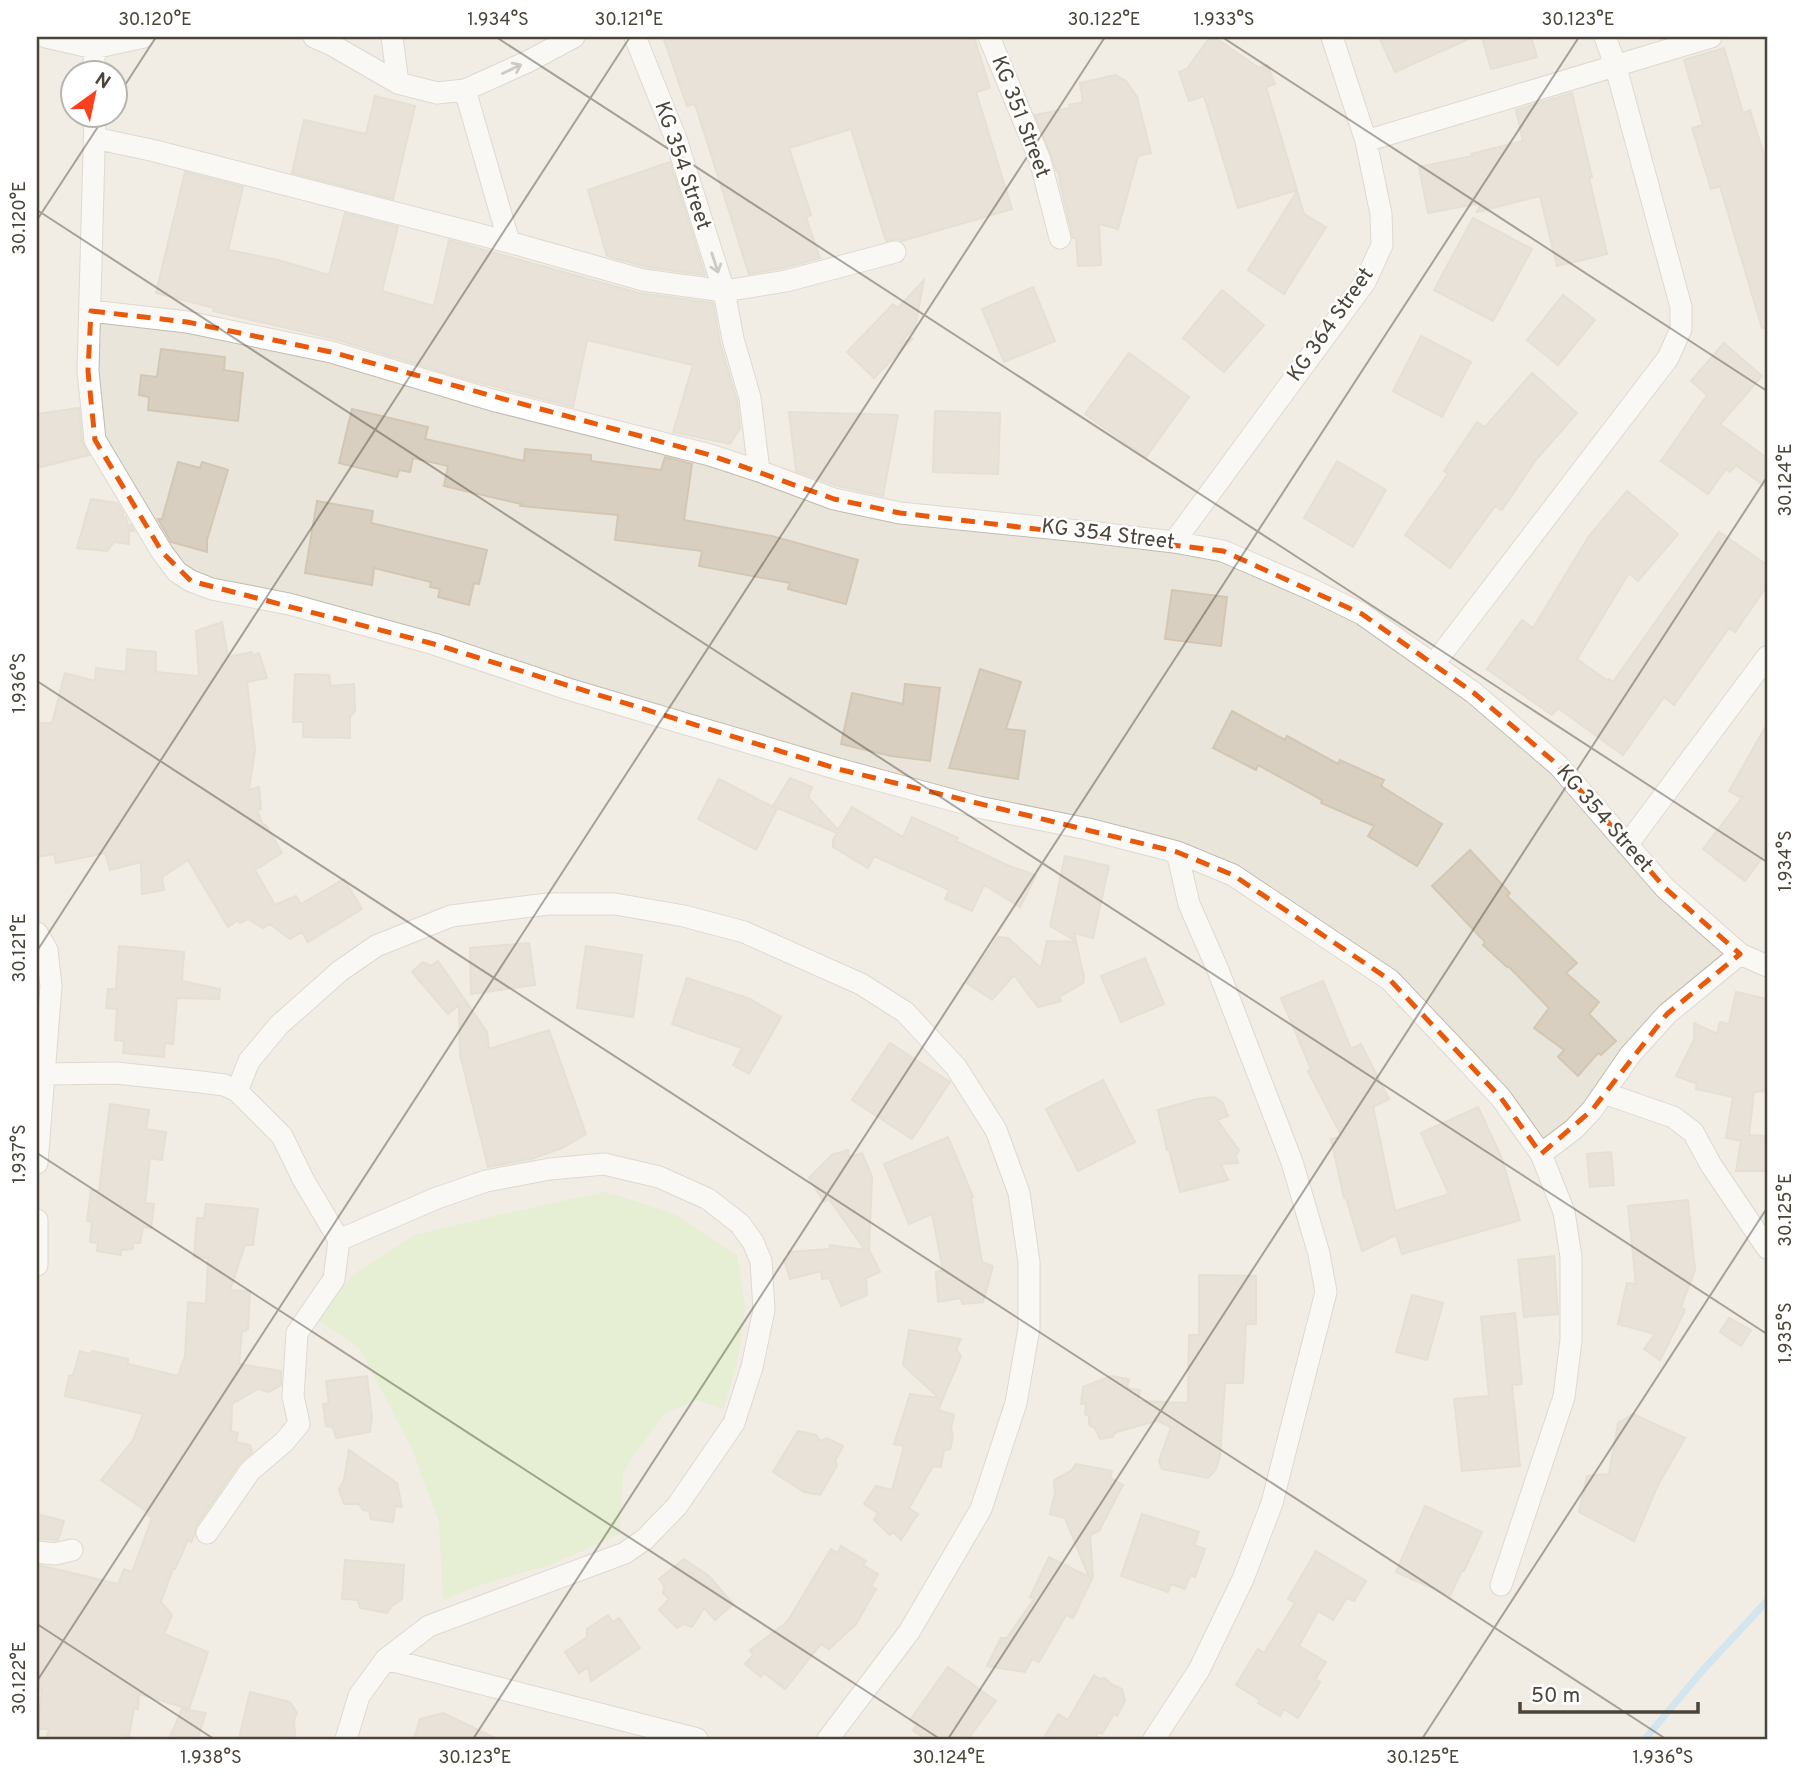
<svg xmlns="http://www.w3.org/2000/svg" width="1804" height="1776" font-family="Overpass,sans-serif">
  <rect width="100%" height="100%" fill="#f6f3ec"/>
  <path fill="#eae5da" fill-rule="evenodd" d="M37 37H1767V1739H37ZM74 74H116V116H74Z"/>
  <path fill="#d2eab5" d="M606 1192 673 1213 737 1255 745 1308 739 1353 724 1409 697 1400 663 1414 623 1472 620 1534 553 1564 483 1584 443 1600 439 1522 412 1449 360 1349 312 1316 358 1271 415 1235 516 1211Z"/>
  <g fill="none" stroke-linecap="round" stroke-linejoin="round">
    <path stroke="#a9d4f2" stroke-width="7" d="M1645 1739 1702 1671 1767 1601"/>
  </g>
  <path fill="#d8cfc1" stroke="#d3c7b4" stroke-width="2" d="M663 37H974L990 88 976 92 1012 209 902 241 898 239 886 241 851 129 789 148 811 215 806 217 820 258 783 268 749 274 695 104 687 106Z
    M1210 37H1214L1259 68 1267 65 1275 84 1266 87 1297 190 1238 208 1204 96 1189 101 1179 72 1187 69Z
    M1379 37H1473L1395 72Z
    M1482 37H1531L1537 57 1491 69Z
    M1724 48 1743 113 1750 110 1767 165V328H1762L1720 186 1711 189 1692 128 1703 125 1684 60Z
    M1115 75 1126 81 1137 97 1151 153 1138 156 1118 229 1099 224 1101 265 1078 266 1076 238H1073L1060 183 1059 172H1057L1035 115 1070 108 1069 105 1083 102 1080 83Z
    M1572 93 1592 177 1589 178 1607 254 1557 266 1540 196 1477 212 1481 203 1428 213 1419 167 1472 156 1471 154 1523 141 1516 110Z
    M375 96 415 106 393 199 292 173 304 120 366 134Z
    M670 162 705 275 646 267 607 256 588 190Z
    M185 172 243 187 228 250 278 260 329 275 345 213 398 227 382 291 434 306 449 240 639 293 713 303 720 343 737 401 740 428 730 444 673 432 693 365 587 340 573 407 463 378 335 339 213 311 214 308 156 293Z
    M1297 191 1304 214 1326 227 1284 294 1248 270Z
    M1473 218 1532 249 1493 321 1434 290Z
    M924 280 915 327 899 344 913 338 874 378 847 352 893 304 898 308Z
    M1033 287 1055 341 1004 362 982 309Z
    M1222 290 1264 325 1224 372 1183 338Z
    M1563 295 1595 320 1558 365 1527 340Z
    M1421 336 1471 362 1442 417 1393 391Z
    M1724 343 1762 376 1720 424 1767 458V488L1736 465 1730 472 1726 469 1708 494 1661 461 1707 395 1691 381Z
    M161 349 225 357 224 370 243 373 238 421 148 410 149 397 139 395 141 375 157 377Z
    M1129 353 1189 397 1146 457 1085 414Z
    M1532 373 1577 413 1535 461 1502 510 1495 506 1450 568 1405 535 1448 474 1444 471 1477 422 1485 427Z
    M79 408 82 441 89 455 37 468V414Z
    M352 409 428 427 425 439 524 461 525 449 591 455V461L661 470 665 457 692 464 684 520 772 536 858 560 846 604 788 589 790 583 699 566 702 551 615 540 618 515 520 506 521 504 444 486 448 466 413 458 410 472 399 470 397 477 339 463Z
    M935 411 1000 413 998 474 933 472Z
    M789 412 898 415 883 496 838 486 796 471Z
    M1337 461 1386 490 1353 547 1304 518Z
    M178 462 200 468 202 462 228 470 207 540V552L171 542 158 519H162Z
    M1627 491 1678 534 1638 581 1629 573 1577 659 1608 681 1609 679 1613 682 1719 532 1767 565V586L1735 632 1729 628 1674 705 1664 697 1623 755 1558 708 1552 715 1487 669 1522 620 1533 628 1589 536Z
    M91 499 117 503 123 512V518L126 517 128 526 131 525 134 531 129 530V544L114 542 107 551 77 548Z
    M317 501 373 511 371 523 487 550 479 584 474 583 469 605 438 597 440 589 430 587 431 582 374 568 372 585 305 573Z
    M1172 590 1227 597 1221 646 1165 639Z
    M222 622 228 657 252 652 251 656 259 653 267 678 247 682 255 750 249 790 259 787 261 809 257 810 263 825H266L282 853 255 870 275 905 296 896 301 904 344 879 362 909 308 942 302 932 290 939 270 924 263 928 248 919 240 923 238 920 228 927 188 860 162 877 164 890 142 894 141 862 110 870 105 853 56 863 54 854 37 857 38 723H52L65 673 95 681 96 668 126 672 127 649 156 652V672L199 676 196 631Z
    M980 669 1021 682 1006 729 1025 731 1018 779 949 768Z
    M295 674 329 675 331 686 354 684 355 711 350 717V738L303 737V722H293Z
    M905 684 940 688 930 761 891 756 841 744 852 693 903 704Z
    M1232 711 1285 740 1287 736 1338 764 1340 760 1384 780 1381 786 1442 824 1417 866 1368 836 1374 826 1321 803 1322 800 1258 765 1256 770 1213 748Z
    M1767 724V851L1745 881 1703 849 1742 798 1729 791Z
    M790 778 812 787 808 797 838 830 852 807 903 837 912 817 958 838 956 841 1009 866 1036 875 1020 907 984 885 972 911 945 899 949 890 874 856 868 868 833 847V840L837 833 773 806Z
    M719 779 777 809 756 850 698 819Z
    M1470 850 1510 893 1507 896 1577 963 1566 973 1599 1002 1589 1014 1616 1041 1601 1055 1598 1053 1578 1076 1558 1057 1564 1050 1534 1028 1549 1008 1508 966 1507 967 1483 945 1485 942 1432 886Z
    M1065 856 1109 866 1093 938 1074 933 1076 941 1050 926Z
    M998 937 1008 938 1041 968 1047 941 1076 942 1084 977 1083 983 1059 997 1061 1001 1038 1007 1014 975 992 1000 967 983Z
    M529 943 535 985 471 994 470 948Z
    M119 946 184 952 182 981 220 989 219 999 177 998 173 1044 165 1043 164 1057 123 1053 124 1041 115 1040 117 1009 106 1008 108 989H116Z
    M586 946 642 955 633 1017 577 1008Z
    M1145 958 1164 1004 1121 1022 1101 976Z
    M438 961 487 1032 489 1049 549 1030 586 1134 562 1148 531 1159 488 1167 460 1054 459 1005 448 1014 412 972 423 962 431 966Z
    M687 978 750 999 781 1017 749 1074 733 1065 742 1048 672 1024Z
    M1323 981 1351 1049 1361 1044 1389 1099 1373 1107 1395 1211 1449 1194 1421 1133 1478 1107 1501 1156 1520 1220 1402 1254 1396 1235 1362 1251 1346 1198H1344L1331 1139 1342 1137 1308 1071 1311 1069 1281 998Z
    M1736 992 1767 999V1091L1754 1092 1749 1135 1767 1136V1171H1736L1741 1141 1726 1138 1733 1097 1696 1089 1697 1084 1676 1076 1694 1040V1023L1717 1034 1720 1022 1729 1024Z
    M890 1043 950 1082 912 1139 852 1100Z
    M1103 1080 1135 1142 1078 1171 1046 1109Z
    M1214 1097 1223 1103 1228 1116 1217 1120 1239 1150 1236 1156 1238 1163 1221 1164 1228 1180 1180 1192 1169 1150H1167L1158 1110 1197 1099Z
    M110 1104 149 1110 146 1129 166 1132 162 1160 150 1158 145 1203 154 1204 151 1228 143 1227 140 1243H133V1249L121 1250V1255L97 1251 98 1243 90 1242 92 1222 87 1221 91 1190 99 1191Z
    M948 1137 973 1197 971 1198 982 1262 993 1266 983 1302 963 1304 960 1298 938 1302 936 1272 943 1270 932 1214 909 1224 884 1164Z
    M848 1150 849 1157 862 1153 872 1177 869 1250 880 1272 866 1278 867 1295 841 1306 829 1278 822 1279 821 1271 790 1279 784 1260 789 1258V1252L829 1249 830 1245 865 1250 829 1199 824 1202 809 1178 832 1155Z
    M1611 1152 1614 1185 1590 1187 1587 1154Z
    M1688 1200 1695 1270 1681 1307 1685 1310 1660 1360 1644 1349 1655 1334 1618 1324 1627 1283 1636 1284 1628 1206Z
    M206 1204 258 1209 253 1245H245L230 1290 250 1291 248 1329 242 1332 239 1364 281 1371V1385L269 1392 258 1389 232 1404 231 1431 238 1433 236 1442 250 1445 252 1452 239 1464 196 1526 194 1536 191 1542 188 1540 175 1569 173 1568 161 1602 172 1615 164 1634 208 1652 189 1709 139 1694 138 1709 134 1708 129 1736 118 1734 117 1739H46L49 1729H38L42 1689 37 1690V1574L39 1565 118 1584 124 1569 132 1572 152 1518 148 1515 149 1513 101 1480 133 1440 143 1414 65 1396 69 1376 73 1375 80 1351 89 1354 93 1351 128 1359V1364L178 1376 185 1356 188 1302 206 1304 208 1258 194 1257 197 1218H204Z
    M1554 1256 1558 1314 1524 1317 1518 1260Z
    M1199 1275 1256 1276V1324H1246L1243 1383H1225L1220 1455 1216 1469 1208 1478 1162 1469 1159 1461 1171 1427 1160 1422V1420L1116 1432 1112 1437 1100 1439 1095 1428 1089 1425V1416L1085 1414 1086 1404H1081L1083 1387 1111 1376 1129 1379 1127 1388 1140 1390 1138 1401 1188 1403 1189 1335H1199Z
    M1412 1295 1443 1303 1427 1360 1396 1352Z
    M1515 1313 1522 1384 1512 1385 1520 1466 1462 1471 1454 1399 1489 1396 1481 1317Z
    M1729 1318 1751 1330 1741 1346 1720 1332Z
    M909 1330 961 1339 956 1349 961 1356 938 1410 954 1415 951 1427 953 1437 950 1449 944 1450 941 1467 933 1466 909 1508 918 1514 901 1540 893 1532 890 1535 874 1520 878 1513 864 1504 876 1486 892 1490 904 1446 894 1444 910 1394 939 1398 903 1365Z
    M367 1376 372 1417 370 1432 336 1438 333 1427 326 1426 323 1404 329 1403 326 1381Z
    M1633 1414 1685 1438 1658 1485 1634 1541 1579 1512 1587 1476 1609 1474 1618 1423Z
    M798 1431 816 1435 820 1441 827 1438 843 1446 835 1461 837 1466 820 1495 804 1492 773 1472Z
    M349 1450 397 1483 402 1507 395 1506 393 1522 371 1519 369 1511 363 1510 359 1504H344L339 1489 344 1480Z
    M1076 1464 1112 1471 1110 1478 1123 1485 1099 1531 1090 1535 1093 1577 1090 1578 1092 1579 1073 1618 1066 1615 1039 1662 1032 1659 1025 1672 987 1666 1001 1638H1007L1034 1599 1030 1597 1049 1557 1089 1577 1065 1518 1050 1514 1055 1493 1054 1480 1071 1471Z
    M1425 1506 1482 1532 1464 1571 1462 1570 1450 1596 1396 1572Z
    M37 1514 64 1521 58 1540 37 1539Z
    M1142 1514 1199 1532 1194 1545 1205 1549 1195 1577 1190 1575 1185 1589 1171 1584 1168 1592 1121 1576Z
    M841 1546 866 1561 863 1565 878 1574 871 1586 876 1589 856 1624 829 1649 821 1644 785 1689 764 1673 761 1677 745 1664 753 1655 750 1650 787 1622 831 1549 837 1553Z
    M1316 1551 1366 1581 1354 1601 1347 1598 1333 1620 1318 1611 1299 1646 1326 1662 1315 1679 1320 1682 1298 1718 1284 1709 1280 1716 1258 1703 1260 1700 1236 1685 1258 1649 1264 1653 1295 1603 1288 1599Z
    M684 1559 709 1576 733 1604 715 1620 704 1608 692 1627 684 1624 677 1628 659 1610 669 1599 663 1593 664 1586 659 1579Z
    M345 1560 404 1565 402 1599 392 1606 387 1613 360 1608 358 1600 342 1599Z
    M608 1615 613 1622 619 1618 640 1648 591 1681 588 1667 579 1673 565 1652 587 1637V1629Z
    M948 1667 996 1701 968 1739H925L913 1730 917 1725 910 1720Z
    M1094 1675 1100 1679 1105 1678 1111 1684 1122 1689 1125 1701 1117 1716 1114 1714 1102 1734 1098 1732 1096 1736 1103 1739H1043L1058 1714 1068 1720Z
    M250 1692 290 1702 297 1713 294 1720 295 1737 279 1739H239Z
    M182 1709 206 1713 197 1739H169Z
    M443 1713 497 1739H414L420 1719Z"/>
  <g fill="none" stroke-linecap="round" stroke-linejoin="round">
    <g stroke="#c2bbae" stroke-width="23">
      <path id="minor" d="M46 37 94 48 144 37
        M314 37 332 45 398 83 437 93 465 90 527 62 574 37
        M392 37 398 83
        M635 37 676 139 724 291 733 339 750 398 759 471
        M989 37 1040 160 1060 238
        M94 48V74
        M465 90 509 242
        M95 116 88 371 95 440 162 552 177 572 191 581 212 589 289 604 434 644 568 689 838 769 978 807 1088 829 1177 852 1233 875 1390 980 1463 1057 1501 1098 1541 1154 1564 1212 1571 1257V1340L1564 1397 1501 1585
        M95 138 155 151 509 242 643 280 724 291 786 281 895 252
        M1366 141 1711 37
        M91 311 187 322 331 352 492 400 710 455 759 471 834 499 900 513 1089 532 1174 542 1223 551 1313 590 1362 614 1474 693 1559 766 1665 888 1740 954 1767 966
        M1174 542 1365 282 1382 245 1381 214 1366 141 1332 37
        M1434 664 1668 358 1681 329V307L1615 64 1605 37
        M1627 845 1767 657
        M37 933 47 950 51 986 37 1163
        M44 1074 116 1073 201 1082 224 1085 237 1091 282 1136 303 1179 339 1240
        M237 1091 249 1061 279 1025 340 971 376 946 451 916 548 904H615L684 916 744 932 861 984 905 1012 956 1067 996 1130 1019 1193 1029 1262V1328L1016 1403 981 1509 909 1632 828 1739
        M1604 1093 1673 1117 1693 1132 1711 1165 1767 1248
        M1541 1154 1574 1129 1592 1110 1630 1055 1667 1014 1740 954
        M37 1220V1265
        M207 1533 250 1471 284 1442 299 1424 293 1396 297 1333 334 1279 339 1240 437 1198 486 1181 550 1169 604 1164 659 1177 708 1199 740 1224 753 1242 761 1261 764 1310 752 1367 734 1423 677 1506 645 1539 625 1553 429 1626 386 1659 359 1696 346 1739
        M37 1552 55 1554 72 1550
        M386 1659 697 1739
        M1154 1739 1199 1670 1243 1579 1272 1503 1326 1292 1319 1254 1292 1162 1218 970 1189 904 1177 852"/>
    </g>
    <use href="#minor" stroke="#fff" stroke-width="21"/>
  </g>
  <defs><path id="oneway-shaft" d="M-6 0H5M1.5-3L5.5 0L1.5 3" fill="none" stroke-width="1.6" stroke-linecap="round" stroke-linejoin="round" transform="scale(1.75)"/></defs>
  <g stroke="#9c9892">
    <use href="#oneway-shaft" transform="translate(512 69) rotate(-25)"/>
    <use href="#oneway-shaft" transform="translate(715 263) rotate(72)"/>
  </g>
  <path d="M0 0H1804V1776H0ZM91 311 187 322 331 352 710 455 834 499 900 513 1223 551 1362 614 1474 693 1559 766 1665 888 1740 954 1667 1014 1592 1110 1541 1154 1501 1098 1390 980 1233 875 1177 852 838 769 434 644 191 581 162 552 95 440 88 371Z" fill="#f6f3ec" fill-opacity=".55" fill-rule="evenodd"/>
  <path fill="none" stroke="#e8590c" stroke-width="5" stroke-dasharray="14 9" stroke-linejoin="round" d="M91 311 187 322 331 352 710 455 834 499 900 513 1223 551 1362 614 1474 693 1559 766 1665 888 1740 954 1667 1014 1592 1110 1541 1154 1501 1098 1390 980 1233 875 1177 852 838 769 434 644 191 581 162 552 95 440 88 371Z"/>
  <path fill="none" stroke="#4b4439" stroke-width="2" stroke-opacity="0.45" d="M496 37 1767 862M1222 37 1767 391M116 99 156 37M37 210 1767 1334M37 220 105 116M37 681 1666 1739M37 951 630 37M37 1153 940 1739M37 1624 214 1739M37 1681 1105 37M473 1739 1579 37M948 1739 1767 477M1422 1739 1767 1208"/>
  <g text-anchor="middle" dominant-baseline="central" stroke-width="5" stroke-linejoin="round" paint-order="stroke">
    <g font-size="21" fill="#4b4439" stroke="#fff">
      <text transform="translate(1020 117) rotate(69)">KG 351 Street</text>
      <text transform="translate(682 166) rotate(71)">KG 354 Street</text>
      <text transform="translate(1331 325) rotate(-55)">KG 364 Street</text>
      <text transform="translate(1108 535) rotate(7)">KG 354 Street</text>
      <text transform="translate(1604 819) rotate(49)">KG 354 Street</text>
    </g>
  </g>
  <rect width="1804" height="1776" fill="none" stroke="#ffffff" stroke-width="77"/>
  <g transform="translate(94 94) rotate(33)"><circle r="33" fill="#ffffff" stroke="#b7b4b0" stroke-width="2"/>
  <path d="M0-5L12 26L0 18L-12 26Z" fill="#fc3f1d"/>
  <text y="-10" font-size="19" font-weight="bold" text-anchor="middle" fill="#4b4439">N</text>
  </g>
  <path d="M1520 1702v10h178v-10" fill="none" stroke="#4b4439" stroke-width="3.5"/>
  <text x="1531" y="1702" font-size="21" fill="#4b4439" stroke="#ffffff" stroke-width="5" paint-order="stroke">50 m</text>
  <rect x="38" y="38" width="1728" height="1700" fill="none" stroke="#4b4439" stroke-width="2.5"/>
  <g font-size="18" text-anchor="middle" fill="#4b4439">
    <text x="155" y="25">30.120°E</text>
    <text x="498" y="25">1.934°S</text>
    <text x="629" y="25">30.121°E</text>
    <text x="1104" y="25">30.122°E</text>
    <text x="1224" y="25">1.933°S</text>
    <text x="1578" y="25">30.123°E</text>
    <text transform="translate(19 218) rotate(-90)" y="6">30.120°E</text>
    <text transform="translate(1785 480) rotate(-90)" y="6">30.124°E</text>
    <text transform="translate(19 683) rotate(-90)" y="6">1.936°S</text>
    <text transform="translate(1785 861) rotate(-90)" y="6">1.934°S</text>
    <text transform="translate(19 948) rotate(-90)" y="6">30.121°E</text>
    <text transform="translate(19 1154) rotate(-90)" y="6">1.937°S</text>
    <text transform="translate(1785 1210) rotate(-90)" y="6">30.125°E</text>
    <text transform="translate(1785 1333) rotate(-90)" y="6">1.935°S</text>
    <text transform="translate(19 1678) rotate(-90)" y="6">30.122°E</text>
    <text x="211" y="1763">1.938°S</text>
    <text x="475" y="1763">30.123°E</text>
    <text x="949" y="1763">30.124°E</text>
    <text x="1423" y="1763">30.125°E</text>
    <text x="1663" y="1763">1.936°S</text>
  </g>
</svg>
